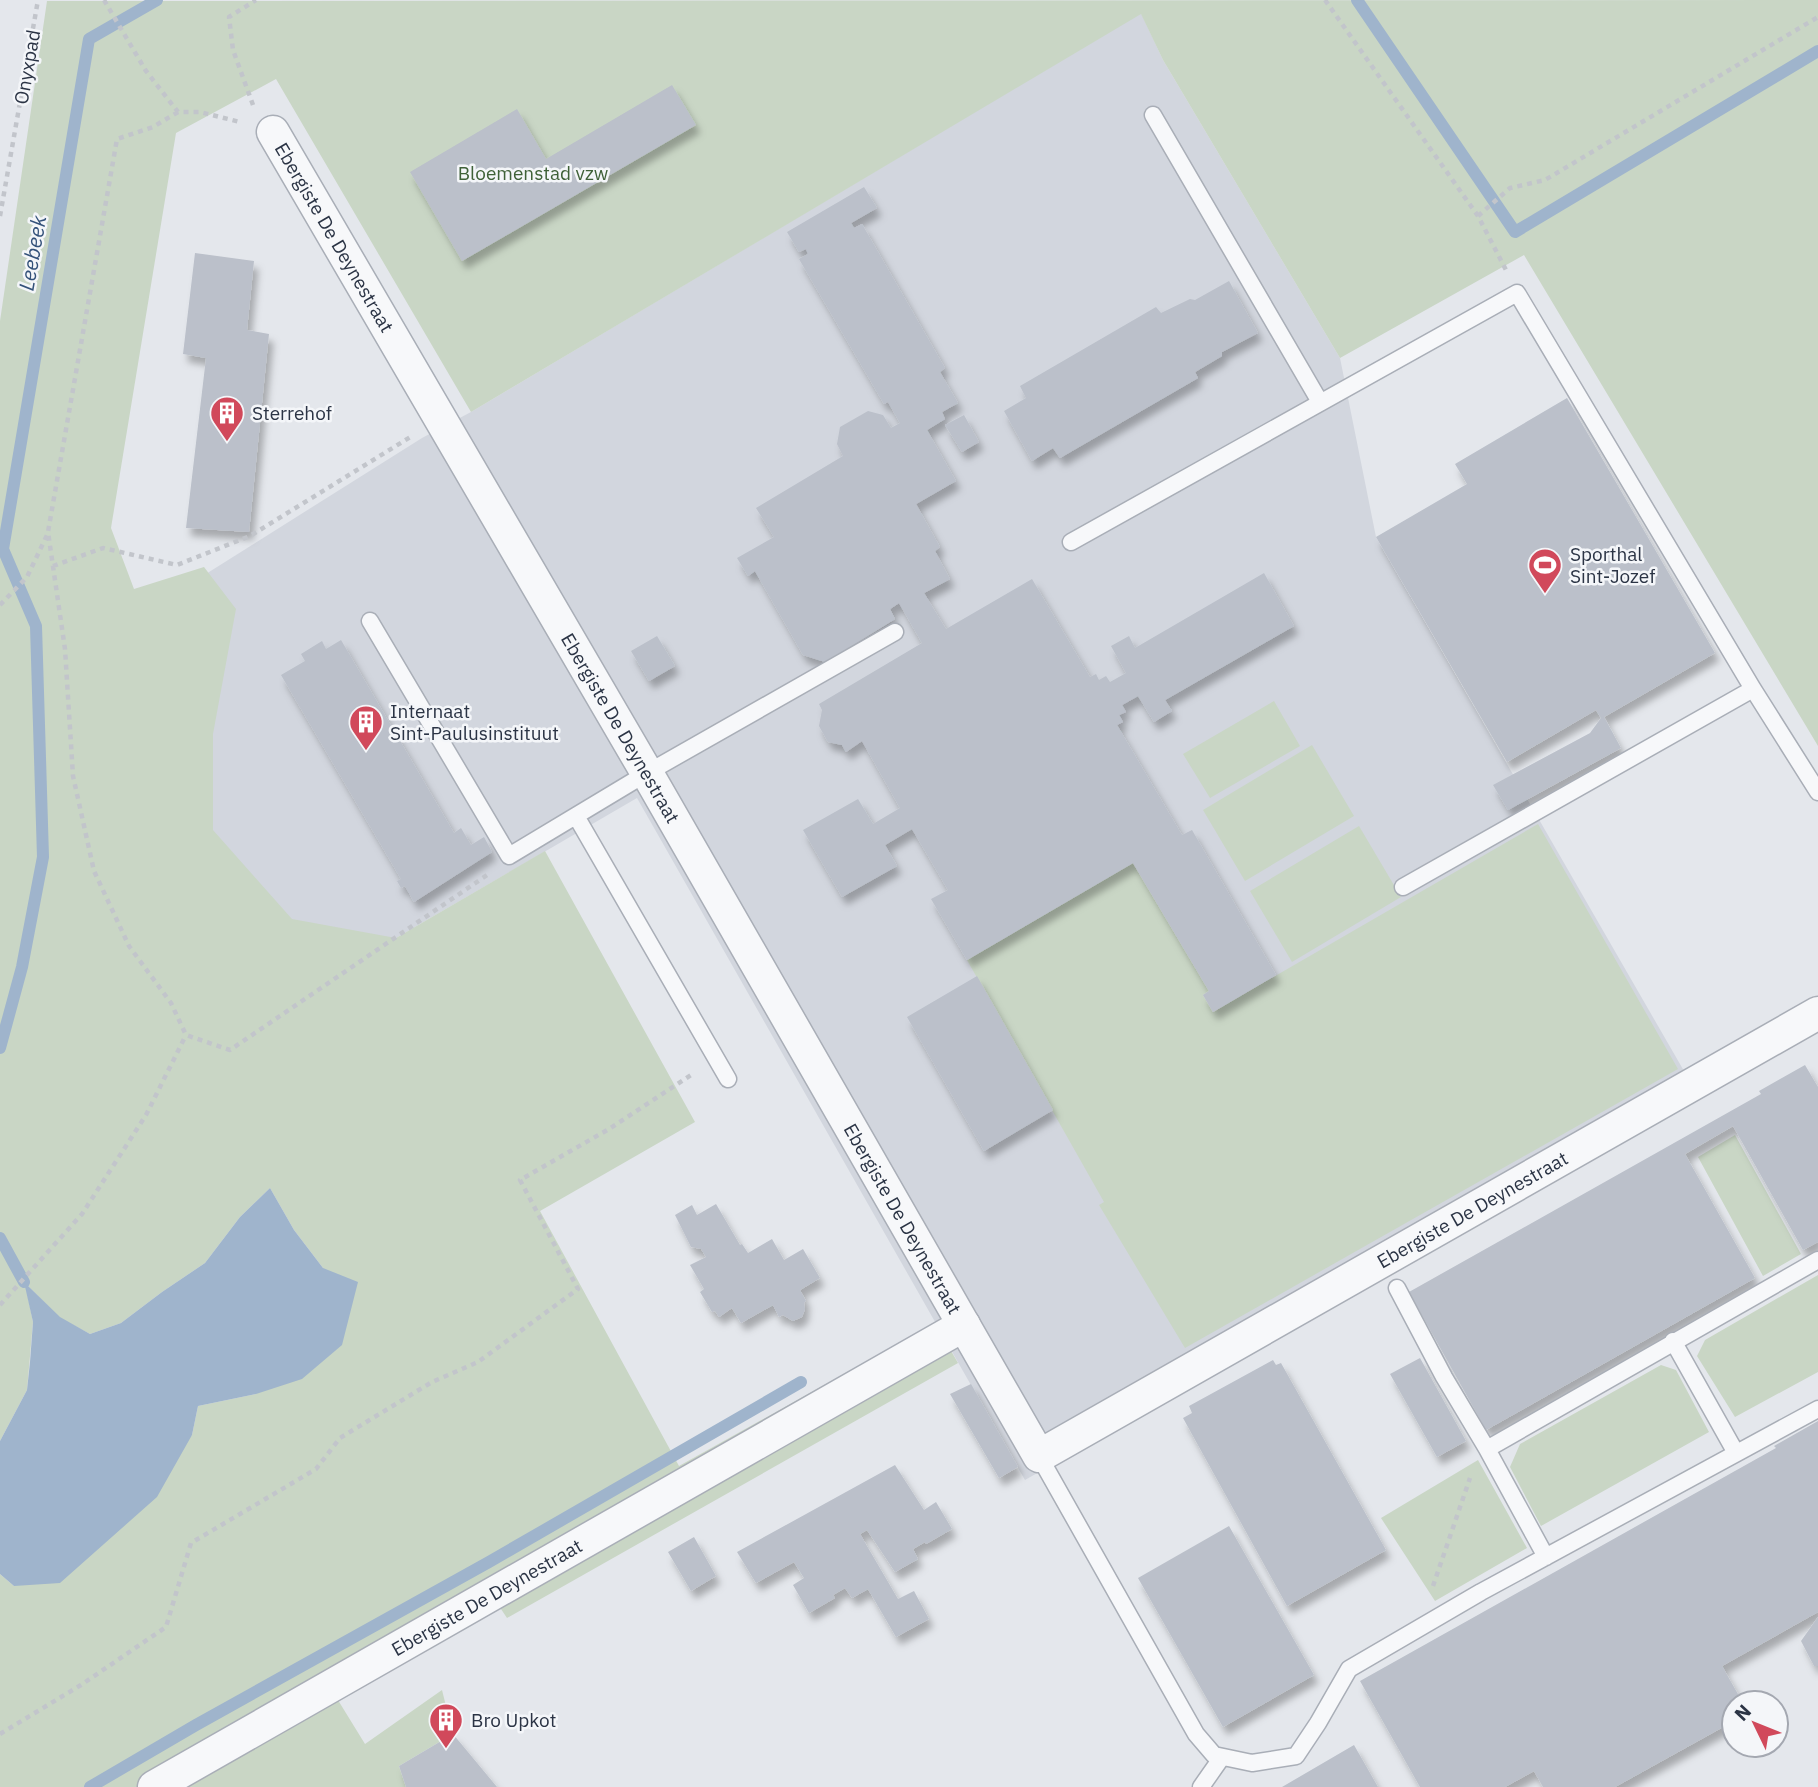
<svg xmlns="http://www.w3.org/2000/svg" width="1818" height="1787" font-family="'IBM Plex Sans',sans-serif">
  <defs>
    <filter id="shadow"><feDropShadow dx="4.5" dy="8" stdDeviation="3.5" flood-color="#0004"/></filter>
  </defs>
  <rect width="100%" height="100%" fill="#e4e7ec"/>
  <path fill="#d2d6de" d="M1141 13 1163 60 1340 358 1376 537 1699 1097 1025 1480 637 798 396 938H239L112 633 422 438 471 412Z"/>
  <path fill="#c9d6c5" d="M1818 0V746L1524 255 1340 358 1163 60 1141 14 471 412 276 79 176 133 111 528 134 589 204 567 236 609 213 734V830L292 919 396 938 545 851 695 1122 540 1211 679 1466 935 1323 958 1363 507 1618 487 1588 325 1679 365 1744 442 1690 453 1734 399 1766 406 1787H0V1574L14 1586 192 1435 198 1406 256 1394 323 1268 294 1230 270 1188 240 1217 205 1263 162 1292 121 1323 90 1334 60 1318 25 1283 33 1322 27 1390 0 1441V321L47 1Z
    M1274 701 1300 746 1210 798 1183 754Z
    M1312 745 1354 816 1245 881 1203 810Z
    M1538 824 1678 1069 1185 1348 1099 1205 1104 1202 967 960 1133 863 1209 991 1203 995 1213 1012Z
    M1359 826 1401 897 1292 962 1250 891Z
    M1735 1135 1801 1254 1763 1276 1698 1157Z
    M1818 1275V1372L1735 1417 1697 1356 1705 1340Z
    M1661 1365 1676 1370 1709 1432 1541 1526 1510 1467 1520 1444Z
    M1478 1460 1527 1548 1435 1601 1381 1518Z"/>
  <path fill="#9fb4cc" d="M270 1188 294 1230 323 1268 358 1282 342 1345 302 1379 256 1394 198 1406 192 1435 157 1497 60 1583 14 1586 0 1574V1441L27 1390 30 1362 33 1322 24 1282 60 1317 90 1334 121 1323 162 1292 205 1263 240 1217Z"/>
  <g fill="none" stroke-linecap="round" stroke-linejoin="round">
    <path stroke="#9fb4cc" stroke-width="12" d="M1357 0 1515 232 1818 51
      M0 551 3 549 89 39 157 0
      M0 1048 22 967 43 857 36 626 3 549
      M0 1238 24 1282
      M90 1787 196 1725 489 1562 801 1382"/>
  </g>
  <path fill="#bbc0ca" filter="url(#shadow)" d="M672 85 696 125 462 261 410 172 517 109 546 159Z
    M864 187 877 208 851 223 854 228 862 224 945 368 940 372 958 403 942 412 945 419 927 430 956 481 916 504 940 547 935 551 950 579 924 593 946 629 1032 579 1090 677 1096 674 1099 680 1106 676 1110 682 1126 673 1111 646 1129 636 1135 648 1264 573 1294 626 1165 700 1172 711 1154 722 1138 696 1122 705 1126 712 1119 715 1123 722 1117 725 1182 835 1192 830 1276 975 1213 1012 1203 995 1209 991 1133 863 967 960 931 899 948 890 912 829 885 845 897 866 842 897 803 830 858 799 873 824 900 808 862 741 846 752 842 745 828 742 819 726 822 710 819 704 922 643 899 603 890 609 895 619 825 662 803 655 755 571 748 576 737 558 774 537 756 508 843 456 837 444 840 427 868 411 883 415 891 428 900 423 888 402 884 404 799 259 808 254 806 249 799 252 787 232Z
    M195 253 254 261 247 330 269 334 249 532 186 528 206 358 183 354Z
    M1229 281 1258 333 1222 352V356L1195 372 1198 378 1060 458 1053 448 1032 461 1004 411 1026 398 1020 386 1156 307 1161 313 1190 299 1195 300Z
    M1567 398 1715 653 1604 717 1621 748 1508 810 1493 785 1590 733 1601 718 1596 710 1507 762 1376 537 1467 484 1455 464Z
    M964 415 979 442 962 452 945 425Z
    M657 636 675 666 649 681 631 651Z
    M341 640 454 833 461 828 471 845 484 837 492 852 414 902 405 886 401 888 397 881 401 879 281 675 305 661 301 654 322 641 326 649Z
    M977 976 1053 1110 984 1151 907 1017Z
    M1805 1065 1818 1087V1242L1803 1250 1733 1126 1685 1154 1755 1278 1486 1430 1409 1292 1761 1094 1759 1091Z
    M716 1204 740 1245 742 1244 748 1253 772 1239 784 1260 803 1249 820 1278 800 1290 806 1301 804 1303 805 1309 802 1317 793 1321 783 1315 779 1317 773 1305 741 1323 732 1308 719 1317 715 1311 712 1312 700 1292 704 1289 690 1265 706 1257 701 1249 691 1247 675 1215 692 1205 697 1215Z
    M1420 1358 1466 1441 1437 1457 1390 1374Z
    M1273 1360 1276 1365 1281 1363 1386 1550 1287 1606 1183 1418 1192 1413 1189 1406Z
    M971 1384 1018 1467 999 1478 950 1394Z
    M1818 1421V1612L1722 1666 1743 1703H1734V1721L1615 1787H1543L1534 1771 1505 1787H1420L1360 1681 1776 1448 1774 1446Z
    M895 1465 924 1510 936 1502 952 1529 926 1544 925 1542 913 1549 918 1559 895 1572 867 1530 860 1534 898 1599 914 1591 929 1619 896 1637 868 1589 852 1598 845 1588 833 1595 835 1598 809 1613 793 1585 804 1578 794 1562 756 1583 737 1552Z
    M1229 1526 1314 1675 1223 1727 1138 1578Z
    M694 1537 716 1576 691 1591 668 1552Z
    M1818 1617V1666H1814L1801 1641Z
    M453 1734 497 1787H406L399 1766Z
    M1354 1745 1378 1787H1282Z"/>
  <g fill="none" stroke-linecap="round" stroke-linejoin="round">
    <g stroke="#a9aeb7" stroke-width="19">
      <path id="lane" d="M1153 115 1320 402
        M1071 542 1517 293 1753 689 1818 792
        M370 621 509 856 647 773 895 632
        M576 816 728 1079
        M1403 887 1753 689
        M1397 1288 1444 1377 1487 1449
        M1673 1341 1736 1453
        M1039 1456 1196 1734 1214 1755 1252 1763 1296 1756 1318 1723 1349 1669 1481 1592 1818 1409
        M1546 1557 1487 1449 1818 1260
        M1201 1787 1222 1757"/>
    </g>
    <g stroke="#a9aeb7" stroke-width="35">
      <g id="street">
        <path id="s1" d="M273 132 647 773 1039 1456 1818 1013"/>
        <path id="s2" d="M154 1787 964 1325"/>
      </g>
    </g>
    <path stroke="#c2c5cb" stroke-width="4.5" stroke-dasharray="5 5" stroke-linecap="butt" d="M104 0 146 71 178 112H200L240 122
      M1325 0 1478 216 1506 270
      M253 105 233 50 229 17 256 0
      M178 112 153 127 117 139 48 532 65 649 73 776 94 871 129 946 171 1003 186 1035 230 1050 490 873
      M0 216 38 0
      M1478 216 1510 188 1545 180 1818 17
      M53 566 103 548 177 565 250 536 412 436
      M0 605 27 577 48 533
      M0 1305 82 1214 146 1115 186 1035
      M1433 1586 1470 1478
      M0 1734 81 1685 166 1627 191 1543 316 1469 340 1438 432 1382 478 1362 578 1289 520 1180 609 1129 694 1073"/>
    <use href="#lane" stroke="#f7f8fa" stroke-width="16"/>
    <use href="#street" stroke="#f7f8fa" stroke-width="32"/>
  </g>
  <defs>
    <g id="building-pin" transform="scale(1.75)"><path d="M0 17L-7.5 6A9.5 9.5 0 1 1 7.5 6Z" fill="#d1495b" stroke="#f4f6f9"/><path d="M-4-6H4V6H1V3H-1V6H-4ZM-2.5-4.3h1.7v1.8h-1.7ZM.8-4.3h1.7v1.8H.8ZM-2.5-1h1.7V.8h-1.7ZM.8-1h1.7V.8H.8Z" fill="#fff"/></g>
    <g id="stadium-pin" transform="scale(1.75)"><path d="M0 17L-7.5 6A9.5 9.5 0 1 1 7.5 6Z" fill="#d1495b" stroke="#f4f6f9"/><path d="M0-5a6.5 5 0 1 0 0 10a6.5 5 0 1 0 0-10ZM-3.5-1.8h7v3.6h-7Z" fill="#fff"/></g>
  </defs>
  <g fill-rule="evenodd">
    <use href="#building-pin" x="227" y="413"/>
    <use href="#stadium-pin" x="1545" y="565"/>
    <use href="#building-pin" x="366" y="722"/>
    <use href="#building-pin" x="446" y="1720"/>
  </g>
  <g text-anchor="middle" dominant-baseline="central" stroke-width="5" stroke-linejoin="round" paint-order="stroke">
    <g font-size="19" fill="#2b3445" stroke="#f4f6f9">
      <text transform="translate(27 67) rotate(-80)">Onyxpad</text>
      <text stroke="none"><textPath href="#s1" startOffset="122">Ebergiste De Deynestraat</textPath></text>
      <text stroke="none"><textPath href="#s1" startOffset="690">Ebergiste De Deynestraat</textPath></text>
      <text stroke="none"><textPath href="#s1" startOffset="2028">Ebergiste De Deynestraat</textPath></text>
      <text stroke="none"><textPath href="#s1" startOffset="1256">Ebergiste De Deynestraat</textPath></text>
      <text stroke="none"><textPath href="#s2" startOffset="383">Ebergiste De Deynestraat</textPath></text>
    </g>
    <g font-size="19" fill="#3f6138" stroke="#f4f6f9">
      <text x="533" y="173">Bloemenstad vzw</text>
    </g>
    <g font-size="19" fill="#2b3445" stroke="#f4f6f9" text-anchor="start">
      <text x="252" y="413">Sterrehof</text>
      <text x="1570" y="554">Sporthal<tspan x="1570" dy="22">Sint-Jozef</tspan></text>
      <text x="390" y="711">Internaat<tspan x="390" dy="22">Sint-Paulusinstituut</tspan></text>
      <text x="471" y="1720">Bro Upkot</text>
    </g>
    <g font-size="21" font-style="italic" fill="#34527a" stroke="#f4f6f9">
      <text transform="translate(32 253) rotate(-80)">Leebeek</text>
    </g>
  </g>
  <g transform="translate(1755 1724) rotate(313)"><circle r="33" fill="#f4f6f9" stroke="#a4a8b1" stroke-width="2"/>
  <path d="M0-5L12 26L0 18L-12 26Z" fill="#d1495b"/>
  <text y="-10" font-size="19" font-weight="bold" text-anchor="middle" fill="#2b3445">N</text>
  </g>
</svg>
